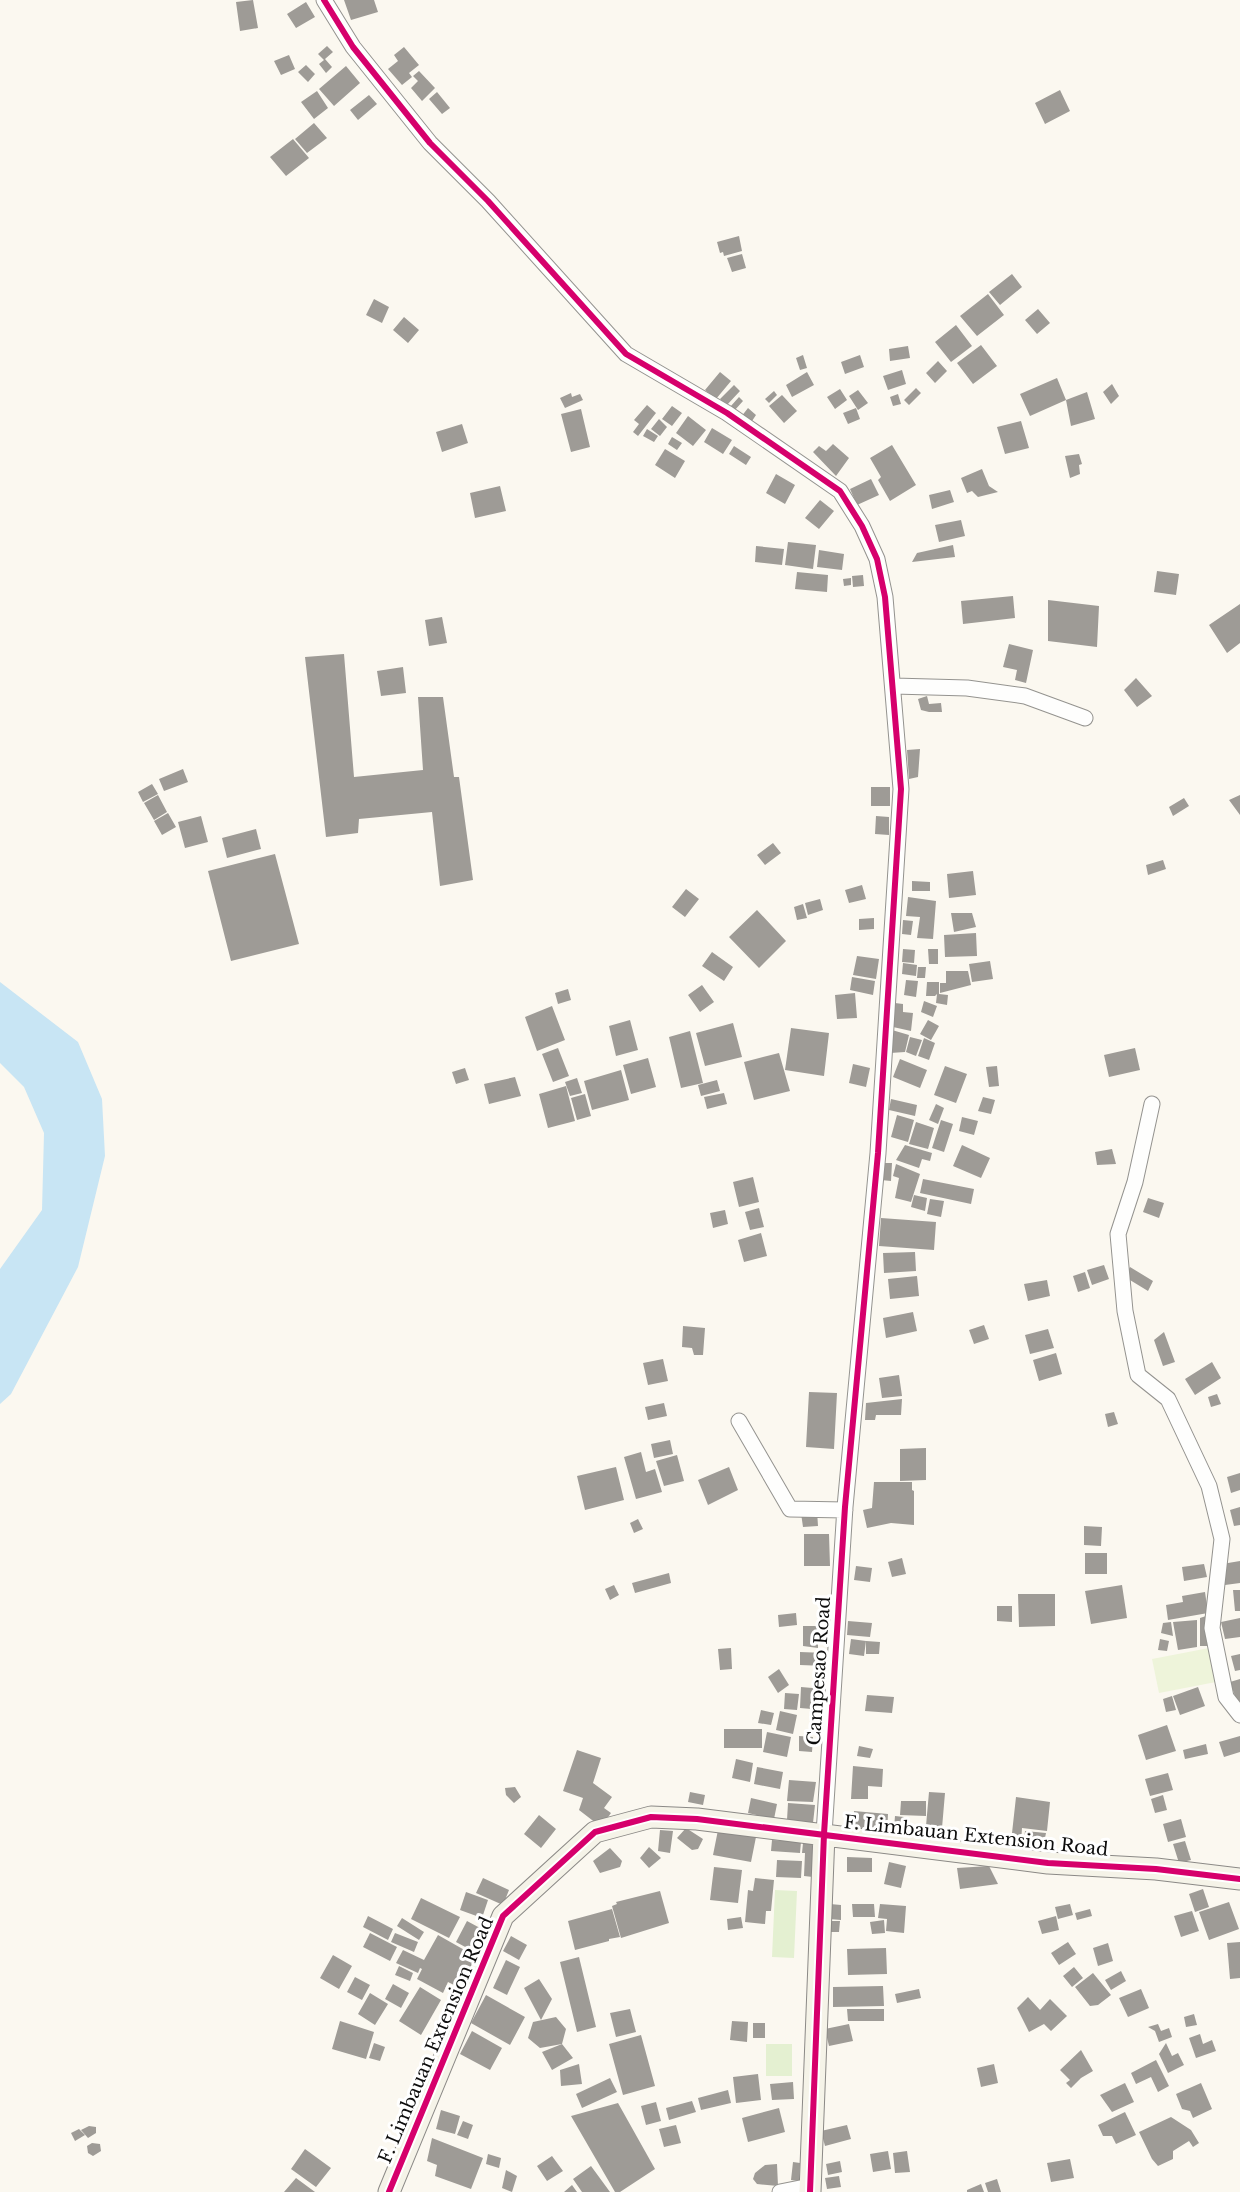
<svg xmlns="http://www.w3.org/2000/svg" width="1240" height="2192" font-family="'Libre Baskerville',serif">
  <rect width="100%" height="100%" fill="#fbf8f0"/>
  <path fill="#e4f0d1" d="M775 1890 797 1891 794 1958 772 1957Z
    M766 2044H792V2076H766Z"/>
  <path fill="#eef4da" d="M1209 1648 1216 1682 1159 1693 1152 1659Z"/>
  <path fill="#c8e5f4" d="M0 982 78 1042 102 1099 105 1156 78 1267 11 1394 0 1404V1269L42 1210 44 1133 24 1087 0 1063Z"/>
  <path fill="#9e9b96" d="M253 0 258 28 240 31 236 2Z
    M344 0H374L378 12 351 20Z
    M306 2 315 17 296 28 287 14Z
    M327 46 333 52 325 59 332 67 326 73 319 64 324 60 318 54Z
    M404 47 419 65 409 73 412 77 402 85 388 69 398 61 394 55Z
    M289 55 295 69 281 75 274 61Z
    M306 65 315 74 308 82 298 72Z
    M346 66 360 83 334 106 319 89Z
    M419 71 435 88 422 101 411 88 418 81 413 76Z
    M1060 90 1070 111 1045 124 1035 103Z
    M317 91 328 108 314 119 301 102Z
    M437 92 450 108 442 114 429 99Z
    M369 95 377 104 358 120 350 110Z
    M314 123 327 138 307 153 295 139Z
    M293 139 309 158 286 176 270 157Z
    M739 236 742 251 724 256 723 252 720 253 717 242Z
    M742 254 746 268 732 272 727 258Z
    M1012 274 1022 287 1000 305 989 292Z
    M988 294 1004 315 977 336 960 316Z
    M374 299 389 307 382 323 366 315Z
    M1038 309 1050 323 1037 334 1025 320Z
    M404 317 419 330 408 343 393 330Z
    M956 325 972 346 951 362 935 342Z
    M981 345 997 366 973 384 957 363Z
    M908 346 910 358 890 361 889 349Z
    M803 355 807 368 800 370 796 358Z
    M860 355 864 367 845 374 841 362Z
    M938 361 947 371 935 383 926 373Z
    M902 370 906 384 888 390 883 376Z
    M720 372 731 381 716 399 705 390Z
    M807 372 814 385 792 397 786 385Z
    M1057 378 1066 400 1030 416 1020 394Z
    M1112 384 1119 396 1111 404 1103 392Z
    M734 385 740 391 726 406 720 399Z
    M916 388 921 393 909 405 904 400Z
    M840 389 847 400 835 409 827 397Z
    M858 390 868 403 858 410 849 396Z
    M774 391 777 395 769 403 765 399Z
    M1087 392 1095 419 1071 426 1066 400Z
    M571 393 572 397 580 394 583 400 565 408 560 398Z
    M898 394 901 404 893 406 890 397Z
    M782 395 797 411 784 423 769 406Z
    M739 397 743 401 734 411 730 407Z
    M647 405 656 413 638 436 633 432 639 424 634 420Z
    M672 406 682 413 672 426 662 419Z
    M748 408 756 415 750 424 741 417Z
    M856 408 860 419 848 424 843 413Z
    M581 409 590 447 571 452 561 414Z
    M688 416 706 430 693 446 676 433Z
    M659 419 667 427 660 436 651 429Z
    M1021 421 1029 448 1005 454 997 427Z
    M462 424 468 443 442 452 436 432Z
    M712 428 732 440 723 454 704 442Z
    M647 429 658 436 654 442 643 436Z
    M672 437 682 443 677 450 668 444Z
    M833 444 849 458 836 476 813 452 819 446 826 451Z
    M892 445 916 485 890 501 878 480 881 477 870 458Z
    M734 446 751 457 746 465 729 454Z
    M665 449 685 461 675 478 655 465Z
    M1079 454 1082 464 1079 465 1080 474 1070 478 1065 456Z
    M982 469 989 486 998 492 978 497 972 491 967 493 961 478Z
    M776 474 795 485 785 504 766 493Z
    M871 479 879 495 857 505 850 489Z
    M500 486 506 511 475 518 470 493Z
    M950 490 954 502 932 509 929 495Z
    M820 500 834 511 819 529 805 518Z
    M961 520 965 536 939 542 935 525Z
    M788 542 816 545 813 569 785 565Z
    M953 545 955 557 912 562 917 553Z
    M756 546 784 549 782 565 755 562Z
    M819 550 844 554 842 570 817 567Z
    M1157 571 1179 574 1176 595 1154 592Z
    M797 572 828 575 827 592 795 589Z
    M863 575 864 586 853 587 852 576Z
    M851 578V585L844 586 843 579Z
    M1013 596 1015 618 963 624 961 601Z
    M1048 600 1099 606 1097 647 1048 641Z
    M1240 604V643L1227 653 1209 625Z
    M442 617 447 643 429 646 425 620Z
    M1009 644 1033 650 1026 683 1015 680 1017 670 1003 667Z
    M344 654 354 777 423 770 418 697H443L454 777H459L473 880 440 886 432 812 359 819 358 833 326 837 305 657Z
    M403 667 406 693 381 696 377 671Z
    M1136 678 1152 696 1137 707 1124 690Z
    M927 696 929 704 941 703 942 712H929L921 710 918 699Z
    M920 749 918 777 909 779 907 750Z
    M183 769 188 782 164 791 159 779Z
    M152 784 158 794 143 802 138 792Z
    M871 787H890V806H871Z
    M158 795 167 812 154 820 144 803Z
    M1240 795V815L1229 800Z
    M1184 798 1189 806 1173 816 1169 807Z
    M168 813 176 827 162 835 154 821Z
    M201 816 208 842 185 848 178 822Z
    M876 816 889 817V835L875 834Z
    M256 829 261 849 227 858 222 838Z
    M773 843 781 853 765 865 757 855Z
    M275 854 299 944 231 961 208 871Z
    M1163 860 1166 869 1148 875 1146 865Z
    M973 871 976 895 949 898 947 874Z
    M912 881 930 882V891H912Z
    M862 885 866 899 849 903 845 890Z
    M686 889 699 899 685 917 672 907Z
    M908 897 936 901 933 939 917 938 920 917 906 916Z
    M820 899 823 910 808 915 805 903Z
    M803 904 807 918 797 920 794 907Z
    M757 910 786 941 759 968 729 937Z
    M951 913H972L976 927 954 932Z
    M874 918V929L859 930V919Z
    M903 920 913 921 911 935 902 934Z
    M976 933 977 956 945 957 944 935Z
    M903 949 915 950 914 963 902 962Z
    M928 949H938V964H929Z
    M712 952 733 967 724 981 702 966Z
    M857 956 879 959 876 979 853 975Z
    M990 961 993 979 972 982 969 964Z
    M903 963 917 965 916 976 902 974Z
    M918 967H926L925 978H917Z
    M946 971H968L971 985 940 993V983H946Z
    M852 977 875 981 873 995 850 990Z
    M906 980 918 981 916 997 904 995Z
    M927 982H939V994L948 995 947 1005 936 1003 937 994 935 996H926Z
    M702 985 714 1002 700 1012 688 995Z
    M568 989 571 1000 558 1004 555 993Z
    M855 993 857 1018 837 1019 835 995Z
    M924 1001 937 1006 933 1017 921 1012Z
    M895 1003 903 1004V1012L913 1013 911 1031 893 1027Z
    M552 1006 565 1040 537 1051 525 1017Z
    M630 1020 638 1050 616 1056 609 1026Z
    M928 1020 939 1026 931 1040 920 1034Z
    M733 1023 742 1057 705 1066 696 1033Z
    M791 1028 829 1033 824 1076 785 1070Z
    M892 1030 909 1035 905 1052 890 1053Z
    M690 1031 703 1083 681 1088 669 1037Z
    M910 1037 922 1040 916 1056 906 1052Z
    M924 1038 935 1043 929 1060 918 1056Z
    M558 1048 569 1076 553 1082 542 1054Z
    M1135 1048 1140 1070 1109 1077 1104 1055Z
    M779 1053 790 1091 754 1100 744 1062Z
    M648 1058 656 1087 631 1094 623 1065Z
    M900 1059 927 1070 920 1088 893 1077Z
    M853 1064 870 1068 866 1087 849 1083Z
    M945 1066 967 1074 956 1103 934 1095Z
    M997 1066 999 1086 989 1087 986 1067Z
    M465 1068 469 1080 456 1084 452 1072Z
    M621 1070 629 1100 592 1110 584 1081Z
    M515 1077 521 1096 489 1104 484 1084Z
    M577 1078 582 1093 570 1096 565 1082Z
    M717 1080 720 1091 701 1096 698 1085Z
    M566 1086 575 1121 548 1128 539 1094Z
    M724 1093 727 1104 707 1109 704 1097Z
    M585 1094 591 1116 577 1120 571 1098Z
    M983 1097 995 1100 991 1114 978 1111Z
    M891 1099 917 1105 915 1116 889 1110Z
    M936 1104 944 1108 938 1124 929 1120Z
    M897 1115 914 1120 908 1142 891 1137Z
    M962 1117 978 1121 974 1135 959 1131Z
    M941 1120 953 1124 944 1152 932 1148Z
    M916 1122 934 1128 928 1149 909 1144Z
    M905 1145 932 1153 930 1161 922 1159 919 1168 896 1160Z
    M962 1145 990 1158 981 1178 953 1166Z
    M1112 1149 1116 1164 1097 1165 1095 1152Z
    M882 1163H892L891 1181 881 1180Z
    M896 1164 920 1174 911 1202 895 1198 899 1178 893 1176Z
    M753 1177 759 1202 739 1207 733 1182Z
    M923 1179 974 1189 971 1204 920 1193Z
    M914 1195 927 1198 925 1211 911 1207Z
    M1148 1198 1164 1203 1159 1218 1143 1212Z
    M930 1199 944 1201 941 1217 927 1214Z
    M759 1208 764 1227 750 1230 745 1212Z
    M725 1210 728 1224 713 1228 710 1213Z
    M881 1218 936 1222 934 1250 879 1246Z
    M761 1233 767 1256 744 1262 738 1240Z
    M915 1252 916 1271 884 1273 883 1253Z
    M1104 1265 1109 1279 1092 1285 1087 1270Z
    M1130 1267 1153 1281 1148 1291 1125 1277Z
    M1085 1272 1090 1288 1078 1292 1073 1276Z
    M917 1276 919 1296 890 1299 888 1279Z
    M1047 1280 1050 1296 1028 1301 1024 1284Z
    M913 1312 917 1331 886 1338 883 1318Z
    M984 1325 989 1339 974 1344 969 1330Z
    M683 1326 705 1328 703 1355H694L692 1348 682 1347Z
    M1048 1329 1054 1348 1030 1354 1025 1335Z
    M1164 1332 1175 1362 1163 1366 1154 1340Z
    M1056 1353 1062 1374 1039 1381 1033 1360Z
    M663 1359 668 1381 648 1385 643 1363Z
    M1212 1362 1221 1378 1195 1395 1185 1379Z
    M899 1375 902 1396 882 1398 879 1378Z
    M809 1392 837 1393 834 1449 806 1447Z
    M1217 1394 1221 1404 1211 1407 1208 1397Z
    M902 1399 901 1415H876L875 1420H865L866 1403Z
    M664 1403 667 1416 648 1420 645 1407Z
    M1114 1412 1118 1424 1108 1427 1105 1414Z
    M670 1440 673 1454 654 1458 651 1444Z
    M926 1448V1480L900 1481V1449Z
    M641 1452 646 1472 655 1469 662 1492 636 1499 624 1457Z
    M677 1455 684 1481 664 1486 656 1461Z
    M616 1467 624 1500 585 1510 577 1476Z
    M729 1467 738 1490 708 1505 698 1480Z
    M1240 1473V1490L1231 1493 1227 1477Z
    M874 1482H912V1490L914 1491V1525L891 1523 867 1528 863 1510 872 1508Z
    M1240 1507V1525L1234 1526 1230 1510Z
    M817 1511 818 1526 803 1527 801 1513Z
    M638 1519 643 1529 634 1533 630 1523Z
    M1084 1526 1102 1527 1101 1546 1084 1545Z
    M804 1534H829L830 1566H804Z
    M1085 1553H1107V1574H1085Z
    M902 1558 906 1574 892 1577 888 1562Z
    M1240 1561V1583L1225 1585 1222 1564Z
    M1204 1564 1207 1577 1184 1581 1182 1567Z
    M856 1566 872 1568 870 1582 854 1580Z
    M669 1573 671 1583 635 1593 632 1583Z
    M614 1585 619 1595 610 1600 605 1589Z
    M1122 1585 1127 1618 1091 1624 1085 1591Z
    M1233 1590H1240V1611H1235Z
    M1205 1592 1208 1613 1168 1620 1166 1605 1183 1602 1182 1596Z
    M1018 1594H1055V1626L1019 1627Z
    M997 1606H1012V1622L997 1621Z
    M796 1613 797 1625 779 1627 778 1615Z
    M1209 1615V1646H1200V1618Z
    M1240 1618V1637L1225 1639 1221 1622Z
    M1197 1620V1647L1178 1650 1173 1622Z
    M848 1621 872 1623 870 1637 847 1635Z
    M1171 1622 1173 1636 1161 1633 1163 1623Z
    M803 1626H822L827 1632 823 1640 818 1641V1648L803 1646Z
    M851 1639 866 1641 864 1656 849 1654Z
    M1160 1639 1169 1641 1167 1651 1158 1650Z
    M866 1641 880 1642 879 1654H866Z
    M731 1648 732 1669 720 1670 718 1649Z
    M800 1652 826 1653V1666L800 1665Z
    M1240 1654V1670L1235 1671 1231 1656Z
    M779 1669 789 1685 778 1693 768 1677Z
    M1240 1679V1710L1230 1682Z
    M801 1687 824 1689 823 1710 800 1708Z
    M1198 1687 1205 1706 1180 1715 1173 1696Z
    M785 1693 799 1694 797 1710 784 1709Z
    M867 1695 894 1697 892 1713 865 1711Z
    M1172 1696 1176 1710 1166 1712 1163 1699Z
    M761 1710 774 1713 771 1725 758 1723Z
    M780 1711 797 1715 793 1734 776 1730Z
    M1167 1725 1176 1751 1146 1760 1138 1735Z
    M724 1729H762V1748H724Z
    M767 1732 791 1737 787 1757 763 1752Z
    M799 1736 813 1737 812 1752 799 1751Z
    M1240 1736V1752L1224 1757 1219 1742Z
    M1206 1744 1208 1754 1185 1759 1183 1750Z
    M859 1746 873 1749 870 1758 857 1756Z
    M577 1750 601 1758 593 1783 612 1797 604 1808 611 1813 601 1827 579 1810 583 1798 563 1791Z
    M736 1759 753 1763 750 1782 732 1778Z
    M853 1766 883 1769 882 1787 868 1786V1799H851Z
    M757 1767 783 1772 780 1789 754 1784Z
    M1168 1773 1173 1790 1150 1796 1145 1779Z
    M789 1780 816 1782 813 1802 787 1801Z
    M515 1787 521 1797 514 1803 506 1795 505 1788Z
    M690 1792 705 1795 703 1805 688 1802Z
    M929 1792 945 1793 942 1828 926 1826Z
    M1163 1795 1167 1810 1155 1813 1151 1799Z
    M1016 1797 1050 1802 1047 1831 1022 1828 1021 1843 1011 1842Z
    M751 1798 777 1804 774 1819 748 1813Z
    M901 1801H926V1816L900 1815Z
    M788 1803 815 1805 813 1823 787 1820Z
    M854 1811 888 1814 887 1834 853 1831Z
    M539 1815 556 1829 541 1848 524 1834Z
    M895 1816 904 1817V1829L894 1828Z
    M1181 1819 1186 1837 1168 1842 1163 1824Z
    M686 1828 703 1839 698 1849 692 1850 677 1838Z
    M660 1830 673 1831 670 1853 658 1851Z
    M718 1830 756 1837 751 1862 713 1855Z
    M1025 1831 1046 1833 1044 1843 1024 1841Z
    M772 1840 801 1842 800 1853 771 1851Z
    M1185 1841 1191 1860 1179 1863 1173 1844Z
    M803 1843 813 1844 812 1854H814L813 1877 804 1876 805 1853H802Z
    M649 1847 661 1858 649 1868 640 1858Z
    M610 1848 622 1861 620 1867 600 1873 593 1861Z
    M847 1857 872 1858V1872H847Z
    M777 1860 802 1861 801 1878 776 1877Z
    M889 1862 906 1866 901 1888 884 1884Z
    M989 1866 998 1884 960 1889 957 1868Z
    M714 1867 742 1870 738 1903 710 1900Z
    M483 1878 509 1890 503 1905 476 1893Z
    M755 1878 774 1880 771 1911H766L765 1924 745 1922 748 1890 753 1891Z
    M1203 1889 1209 1907 1195 1912 1189 1894Z
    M660 1891 669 1923 621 1938 612 1906 617 1904 616 1902Z
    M466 1892 488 1900 482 1918 460 1910Z
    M421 1898 460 1917 449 1938 411 1919Z
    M1229 1902 1239 1929 1209 1940 1199 1912Z
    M830 1904 841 1905V1920L829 1919Z
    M852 1904H874L875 1917H853Z
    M880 1904 906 1906 904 1933 886 1931 887 1919 878 1918Z
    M1070 1904 1073 1915 1058 1919 1055 1907Z
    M612 1909 620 1937 609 1939V1941L575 1950 568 1921Z
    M1090 1909 1092 1916 1077 1920 1075 1913Z
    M1192 1911 1199 1931 1181 1937 1174 1916Z
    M368 1916 393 1929 388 1940 363 1927Z
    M1056 1916 1059 1930 1042 1934 1038 1921Z
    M741 1917 743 1928 728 1930 727 1919Z
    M402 1918 424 1932 419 1940 397 1926Z
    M884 1920 885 1933 872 1934 870 1922Z
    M467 1921 480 1928 469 1949 456 1942Z
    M830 1921H840L839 1932H829Z
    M370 1933 397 1947 390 1961 363 1947Z
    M395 1933 418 1942 414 1952 391 1942Z
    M438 1935 475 1956 460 1988 448 1982 443 1993 417 1979 422 1969 420 1968 418 1973 396 1963 403 1950 424 1960Z
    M511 1936 527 1945 519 1960 503 1951Z
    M1068 1942 1076 1954 1059 1965 1051 1953Z
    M1240 1942V1978L1230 1979 1227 1943Z
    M1108 1943 1113 1961 1098 1966 1093 1948Z
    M886 1948 887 1974 848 1975 847 1949Z
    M333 1955 352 1966 339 1989 320 1978Z
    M579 1957 596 2027 577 2032 560 1962Z
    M506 1960 520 1967 507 1995 493 1988Z
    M399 1966 413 1973 410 1981 395 1975Z
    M1074 1967 1083 1978 1072 1987 1063 1976Z
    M1121 1971 1126 1981 1111 1990 1105 1980Z
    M1093 1973 1111 1995 1098 2005 1090 2006 1075 1987Z
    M355 1977 370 1985 362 2000 347 1992Z
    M539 1979 552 1999 541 2020 524 1988Z
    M393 1984 409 1993 401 2008 385 1999Z
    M883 1986 884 2006 833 2007V1987Z
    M420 1987 441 2000 421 2035 399 2021Z
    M919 1989 921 1998 897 2003 895 1994Z
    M1141 1989 1149 2008 1128 2017 1119 1998Z
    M370 1993 388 2004 375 2025 358 2014Z
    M486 1995 525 2017 510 2045 471 2023Z
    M1028 1997 1040 2010 1050 1999 1067 2016 1051 2031 1044 2024 1029 2032 1017 2008Z
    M630 2009 636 2032 616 2037 610 2013Z
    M847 2009H884V2021H848Z
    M1194 2014 1197 2025 1186 2027 1184 2017Z
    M556 2017 566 2029 562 2044 540 2048 528 2038 533 2022Z
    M340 2021 374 2032 366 2059 332 2049Z
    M732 2021 748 2022 747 2042 730 2040Z
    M753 2023H765V2038H753Z
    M849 2024 853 2041 829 2046 825 2029Z
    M1158 2024 1161 2031 1169 2028 1172 2037 1159 2042 1155 2031 1148 2027Z
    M472 2031 502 2048 490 2070 460 2054Z
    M1200 2034 1203 2044 1212 2040 1216 2051 1196 2058 1189 2038Z
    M641 2035 655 2086 623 2095 609 2044Z
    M374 2043 385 2047 380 2061 369 2058Z
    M1166 2043 1172 2056 1178 2053 1184 2065 1168 2073 1159 2054Z
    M562 2044 573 2058 552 2070 542 2052Z
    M1081 2050 1093 2071 1081 2078 1071 2088 1066 2083 1070 2080 1060 2070Z
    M1156 2060 1169 2086 1158 2092 1151 2077 1136 2084 1131 2073Z
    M579 2064 582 2084 561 2086 560 2070Z
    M994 2064 998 2083 981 2087 977 2068Z
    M758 2074 761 2100 736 2103 733 2077Z
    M610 2078 617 2092 582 2108 576 2094Z
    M793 2082 794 2099 772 2100 770 2084Z
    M1125 2083 1134 2102 1112 2112 1100 2095Z
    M1201 2083 1212 2109 1193 2118 1190 2111 1182 2109 1176 2094Z
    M728 2090 731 2103 701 2110 698 2098Z
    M692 2101 696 2112 669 2120 666 2108Z
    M656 2102 661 2121 646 2125 641 2106Z
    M618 2103 655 2169 620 2192H615L571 2116Z
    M779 2108 785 2132 748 2142 742 2118Z
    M441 2110 460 2116 455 2134 436 2129Z
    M1125 2112 1136 2135 1116 2144 1112 2136H1103L1098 2125Z
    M1171 2117 1191 2130 1199 2143 1193 2147 1189 2141 1173 2151V2159L1158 2166 1152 2159 1139 2132Z
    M463 2121 473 2125 468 2139 457 2135Z
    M676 2125 681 2143 664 2147 659 2129Z
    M847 2125 851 2139 825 2146 821 2131Z
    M89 2126 96 2127V2133L88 2138 81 2130Z
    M79 2129 85 2135 75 2141 71 2133Z
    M432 2138 483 2158 471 2189 435 2176 437 2165 427 2161Z
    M92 2143 100 2144 101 2151 93 2156 88 2153 87 2146Z
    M305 2149 331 2168 316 2187 291 2169Z
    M888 2151 891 2169 873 2172 870 2154Z
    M907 2151 910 2172 895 2173 893 2153Z
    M488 2154 501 2158 499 2168 486 2164Z
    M552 2156 563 2171 547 2181 537 2166Z
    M1070 2159 1074 2178 1051 2182 1047 2163Z
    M840 2161 842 2172 828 2175 826 2164Z
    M793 2162 800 2163 799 2181 791 2180Z
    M777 2164 778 2186 757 2184 753 2179 755 2173 765 2165Z
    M591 2166 610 2192H582L573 2179Z
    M506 2170 517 2176 512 2192 502 2188Z
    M839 2176 841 2187 827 2189 825 2178Z
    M296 2178 315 2192H284Z
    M997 2179 1001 2192H988L985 2183Z
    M981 2184 984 2192H967V2190Z
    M572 2185 577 2192H564Z"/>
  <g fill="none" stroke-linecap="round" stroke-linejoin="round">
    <g stroke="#94938f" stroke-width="17">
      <path id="street" d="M324 0 353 47 430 143 488 201 626 354 727 413 840 491 862 526 877 559 885 597 901 789 878 1153 845 1507 824 1834
        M894 686 967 688 1025 696 1085 718
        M1152 1104 1135 1182 1118 1234 1125 1311 1138 1375 1168 1399 1209 1486 1222 1539 1212 1628 1226 1697 1240 1715
        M739 1421 790 1509 845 1510
        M780 2192 810 2186"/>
    </g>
    <g stroke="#8b8986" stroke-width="23">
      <path id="secondary" d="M389 2192 503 1916 595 1832 651 1817 697 1819 1048 1863 1156 1869 1240 1879
        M810 2192 824 1834"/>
    </g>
    <use href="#street" stroke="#fefefd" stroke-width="15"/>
    <use href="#secondary" stroke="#f5f3e8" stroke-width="21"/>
    <g stroke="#fff" stroke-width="10">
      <path id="cycleway" d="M324 0 353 47 430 143 488 201 626 354 727 413 840 491 862 526 877 559 885 597 901 789 878 1153 845 1507 824 1834 810 2192
        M389 2192 503 1916 595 1832 651 1817 697 1819 1048 1863 1156 1869 1240 1879"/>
    </g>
    <use href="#cycleway" stroke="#d6006c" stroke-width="6"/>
  </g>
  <g text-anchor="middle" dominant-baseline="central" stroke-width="6" stroke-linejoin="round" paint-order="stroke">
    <g font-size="18" fill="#0d0d0d" stroke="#fff">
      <text transform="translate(819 1671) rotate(-86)">Campesao Road</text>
      <text transform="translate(976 1836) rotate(6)">F. Limbauan Extension Road</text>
      <text transform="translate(436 2040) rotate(-67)">F. Limbauan Extension Road</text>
    </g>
  </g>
</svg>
